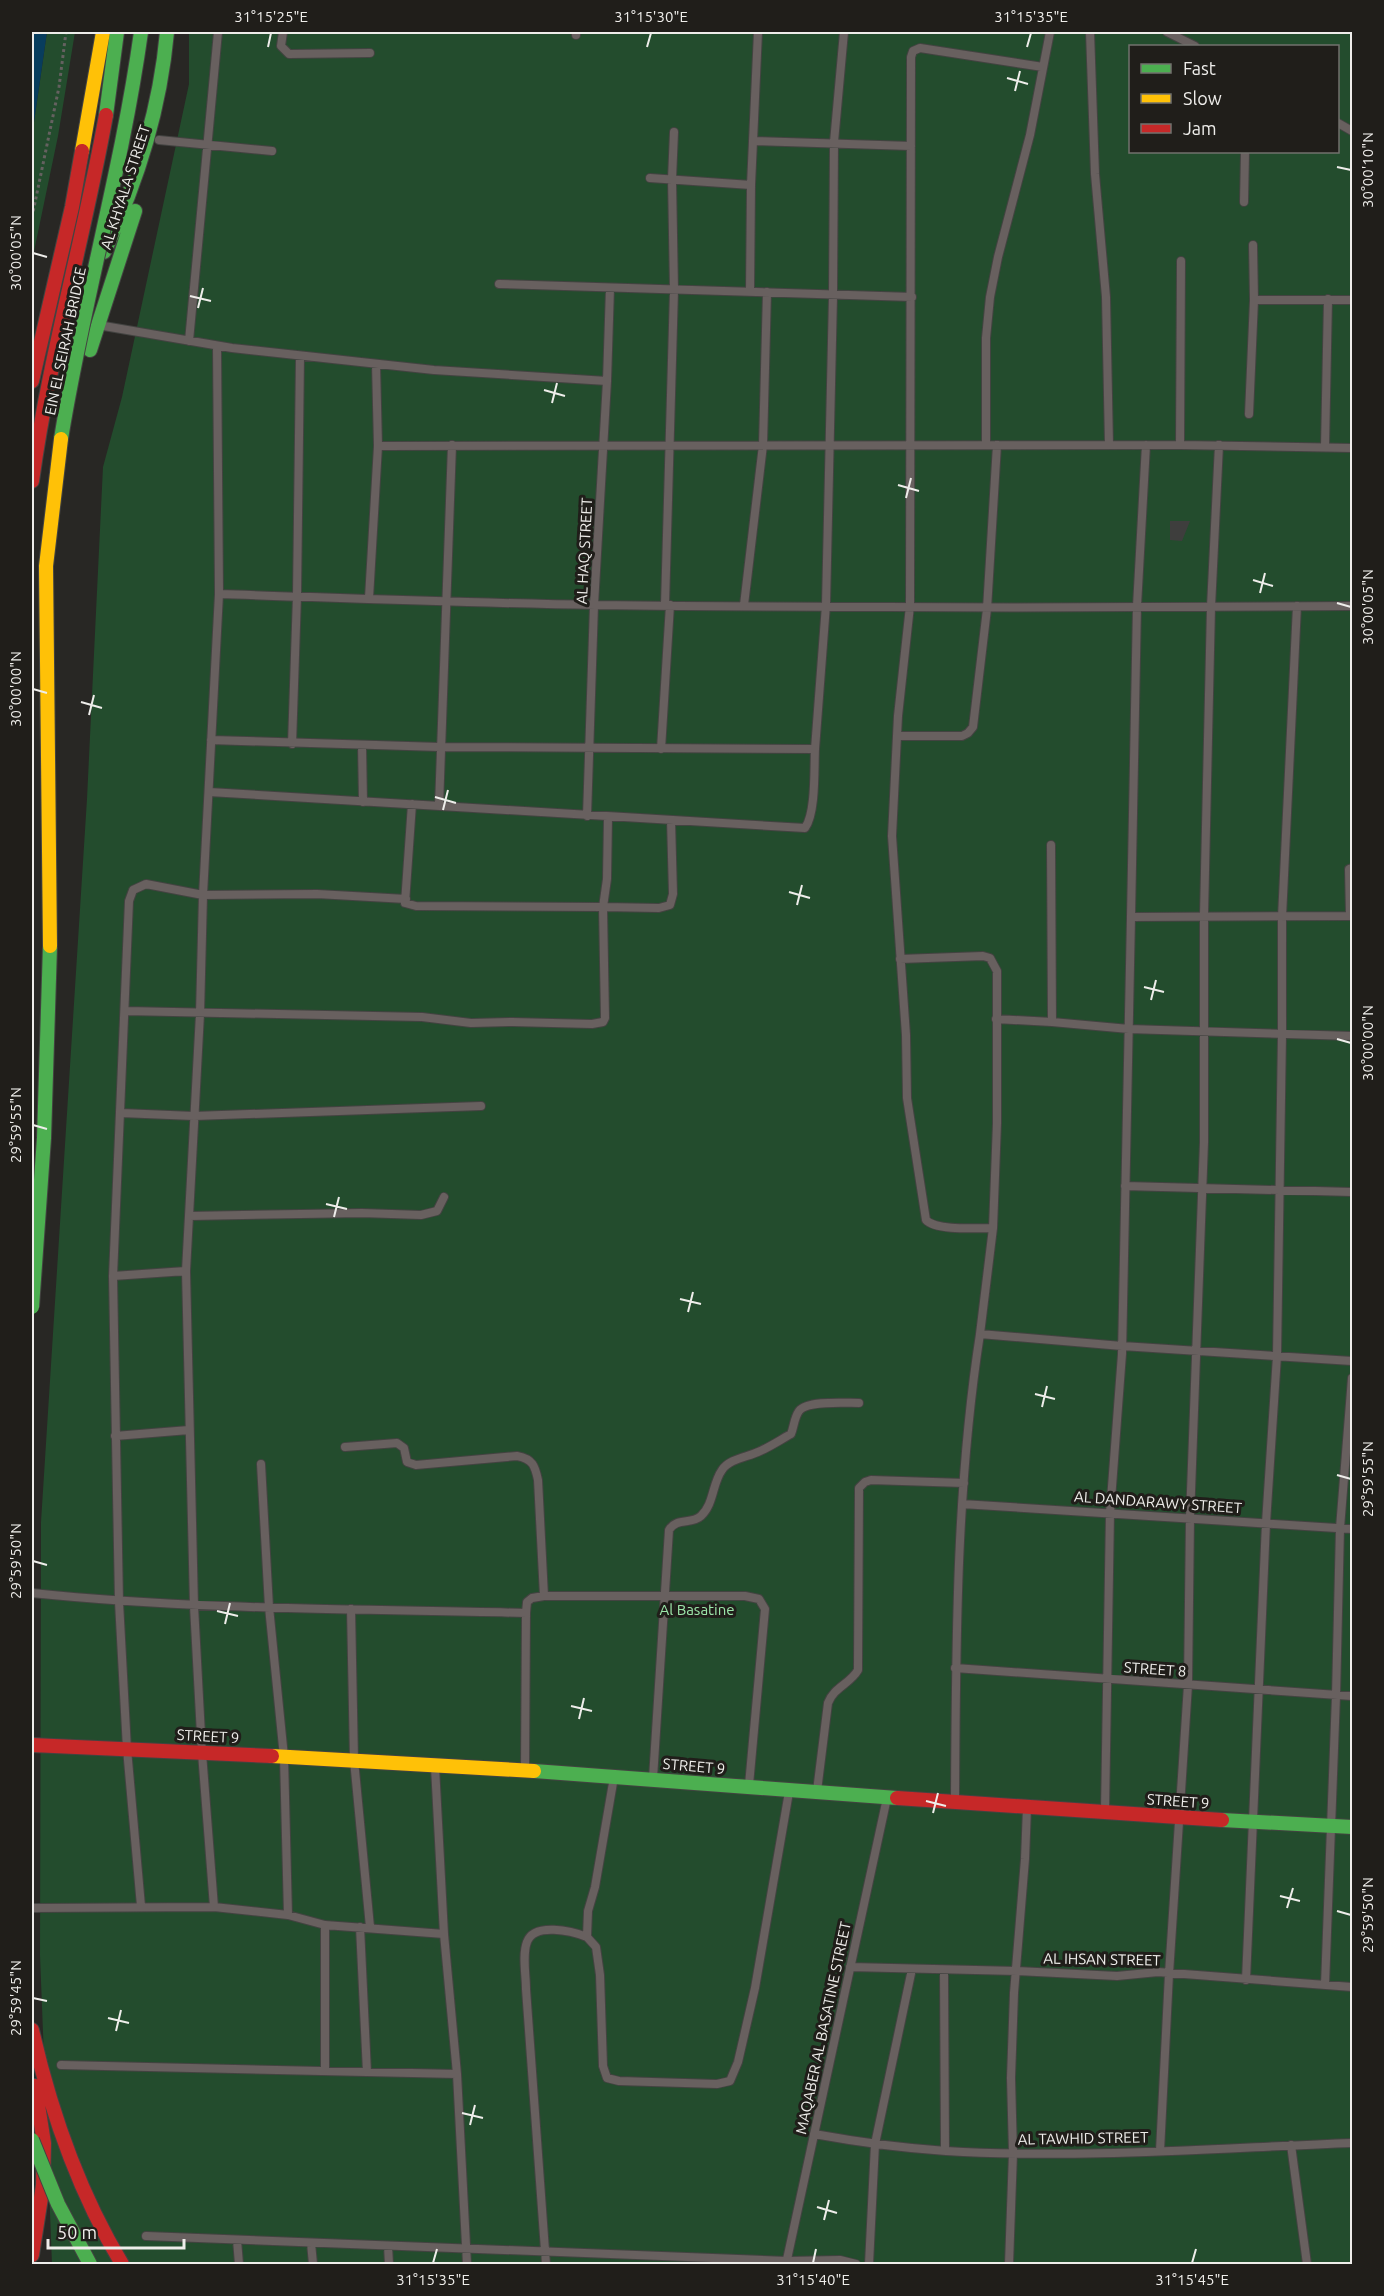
<svg xmlns="http://www.w3.org/2000/svg" width="1384" height="2296" font-family="Ubuntu,sans-serif">
  <rect width="100%" height="100%" fill="#282724"/>
  <path fill="#234c2d" fill-rule="evenodd" d="M47 32H75L58 136 32 261V136Z
    M189 32H1352V2264H52L40 1955 41 1522 87 799 103 467 122 397 189 84ZM1130 46H1338V152H1130Z"/>
  <path fill="#083d5d" d="M32 32H47L32 136Z"/>
  <path fill="#3e3e3d" d="M1170 521H1190L1182 541 1170 540Z"/>
  <g fill="none" stroke-linecap="round" stroke-linejoin="round">
    <g stroke="#434341" stroke-width="10">
      <path id="lane" d="M283 32 281 46 289 54 370 53
        M576 32V35
        M1090 32 1095 174 1106 297 1109 445
        M1167 32 1195 46
        M1338 123 1352 131
        M159 140 272 151
        M753 141 911 146
        M650 178 751 185
        M1244 202 1245 152
        M499 284 912 297
        M750 292 751 185 758 32
        M1254 300H1352
        M98 325 232 348 434 370 607 381
        M189 341 218 32
        M1249 414 1254 300 1253 245
        M986 445V338L990 297 998 257 1030 135 1050 32
        M1180 445 1181 261
        M378 446 1180 445 1352 448
        M1325 447 1328 299
        M219 594C344 598 470 603 595 605 847 608 1100 608 1352 606
        M369 598 378 446 376 364
        M665 605 674 290 672 179 674 132
        M744 605 763 445 767 292
        M897 736H962L968 733 973 727 987 609 997 445
        M211 740 440 747 815 749 826 605 833 296 834 142 844 32
        M292 744 297 596 300 356
        M362 745 363 802
        M661 749 670 605
        M209 792 805 828C816 813 814 769 815 749
        M412 804 405 903 416 906 603 907 607 879 608 817
        M439 806 452 445
        M587 816 594 605 607 381 610 288
        M1051 845 1052 1022
        M1350 916 1349 869 1352 868
        M1131 917 1137 606 1146 445
        M900 959 983 956 990 958 997 971V1123L993 1228 980 1334
        M126 1011 422 1017 471 1023 512 1022 592 1024 603 1022 605 1018 603 907 659 908 670 905 673 894 671 820
        M996 1019 1052 1022 1129 1029 1352 1036
        M121 1113 194 1116 481 1106
        M1125 1186 1352 1192
        M189 1216 362 1213 421 1215 437 1211 444 1197
        M993 1228C977 1228 936 1231 926 1220L907 1098 906 1035 892 836 898 716 910 606 911 57 913 51 920 48 1043 67
        M113 1276 186 1271
        M115 1436 189 1430
        M345 1447 397 1443 404 1448 407 1462 416 1465 517 1456C533 1459 535 1466 538 1480L544 1596
        M261 1464 269 1607 284 1757 288 1915 325 1925 444 1934 435 1767
        M962 1504 1352 1529
        M32 1593C196 1610 361 1609 526 1613
        M351 1609 354 1760 370 1927
        M955 1668 1352 1696
        M525 1770 526 1613 527 1602 532 1598 544 1596H745L759 1599 765 1609 749 1785
        M653 1778 669 1530C677 1517 691 1525 701 1516 714 1504 712 1484 722 1470 729 1459 747 1457 758 1452 770 1447 780 1440 791 1434 794 1427 794 1418 799 1411 807 1400 845 1403 859 1403
        M817 1791 828 1703C834 1687 850 1684 858 1670L859 1488 865 1482 871 1480 964 1483
        M955 1800C956 1644 956 1488 980 1334L1122 1346 1352 1361
        M1105 1811 1110 1513 1122 1354 1131 917 1352 916
        M141 1906 127 1749 119 1602 113 1276 129 901 133 890 146 884 203 895 317 894 406 899
        M214 1907 202 1753 194 1606 186 1271 200 1014 203 895 219 594 217 346
        M32 1908 214 1907 288 1915
        M325 1925V2071
        M360 1927 367 2072
        M444 1934 457 2074 467 2264
        M587 1937 596 1947 600 1975 603 2066 607 2078 619 2081 717 2084 730 2081 738 2062 755 1988 789 1792
        M850 1967 1017 1971 1117 1976 1158 1972 1352 1987
        M944 1970 945 2151
        M1246 1980 1266 1523 1277 1356 1282 1034V917L1297 606
        M1325 1985 1336 1696 1340 1528 1352 1378
        M61 2065 457 2074
        M814 2134C858 2142 901 2148 946 2151 1081 2159 1217 2148 1352 2143
        M1291 2145 1307 2264
        M1160 2151 1169 1974 1188 1685 1190 1518 1204 1142V915L1211 607 1219 445
        M146 2236 787 2261 840 2260 856 2264
        M237 2240 239 2264
        M311 2243 313 2264
        M388 2246 389 2264
        M546 2264 526 1989C526 1975 522 1955 527 1942 534 1922 572 1931 587 1937L588 1911 595 1887 614 1777
        M786 2264 887 1798
        M869 2264 875 2144 912 1969
        M1009 2264 1013 2153 1011 2078 1014 1993 1025 1859 1027 1808"/>
    </g>
    <g stroke="#434341" stroke-width="16">
      <path id="fast" d="M106 115 117 32
        M104 252C138 181 160 110 167 32
        M90 350 135 211
        M534 1771 897 1798
        M1222 1820 1352 1827"/>
    </g>
    <g stroke="#434341" stroke-width="16">
      <path id="slow" d="M82 151 103 32
        M272 1756 534 1771"/>
    </g>
    <g stroke="#434341" stroke-width="16">
      <path id="jam" d="M32 381 72 207 82 151
        M32 481C49 357 84 238 106 115
        M32 1745 272 1756
        M897 1798 1222 1820
        M32 2030C51 2113 78 2191 122 2264
        M32 2255 43 2185 44 2143 35 2086"/>
    </g>
    <path stroke="#656160" stroke-width="3" stroke-dasharray="3 3" stroke-linecap="butt" d="M32 217 59 87 66 32"/>
    <use href="#lane" stroke="#68605f" stroke-width="8"/>
    <use href="#fast" stroke="#4caf50" stroke-width="14"/>
    <use href="#slow" stroke="#ffc107" stroke-width="14"/>
    <use href="#jam" stroke="#c62828" stroke-width="14"/>
    <g stroke="#434341" stroke-width="16" stroke-linecap="butt">
      <path id="fast-bridge" d="M61 439C83 302 122 169 141 32
        M32 1307 44 1138 50 946
        M32 2140 58 2204 90 2264"/>
    </g>
    <g stroke="#434341" stroke-width="16" stroke-linecap="butt">
      <path id="slow-bridge" d="M50 946 46 566 61 439"/>
    </g>
    <use href="#fast-bridge" stroke="#4caf50" stroke-width="14"/>
    <use href="#slow-bridge" stroke="#ffc107" stroke-width="14"/>
  </g>
  <path fill="none" stroke="#eeedea" stroke-width="2" d="M268 47 271 33M647 47 651 33M1027 47 1031 33M1007 78 1028 84M1015 91 1020 71M1337 167 1351 170M33 253 47 257M190 296 211 301M198 308 203 288M544 390 565 396M552 403 557 383M898 485 919 491M906 498 911 478M1253 580 1273 586M1260 593 1265 573M1337 603 1351 607M33 689 47 693M81 702 102 708M89 715 94 695M435 797 456 803M443 810 448 790M789 892 810 898M797 905 802 885M1144 987 1164 992M1151 1000 1156 980M1337 1039 1351 1043M33 1125 47 1129M326 1204 347 1209M334 1217 339 1197M680 1299 701 1304M688 1312 693 1292M1035 1394 1055 1399M1042 1407 1047 1386M1337 1475 1351 1479M33 1561 47 1565M217 1611 238 1616M225 1624 230 1603M571 1706 592 1711M579 1719 584 1698M926 1801 946 1806M933 1813 938 1793M1280 1896 1300 1901M1287 1908 1293 1888M1337 1911 1351 1915M33 1998 47 2001M108 2018 129 2023M116 2031 121 2010M462 2113 483 2118M470 2125 475 2105M817 2207 837 2213M824 2220 829 2200M433 2263 437 2249M813 2263 816 2249M1192 2263 1196 2249"/>
  <g text-anchor="middle" dominant-baseline="central" stroke-width="6" stroke-linejoin="round" paint-order="stroke">
    <g font-size="15" fill="#eeedea" stroke="#201e1a">
      <text transform="translate(125 187) rotate(-72)">AL KHYALA STREET</text>
      <text transform="translate(65 341) rotate(-78)">EIN EL SEIRAH BRIDGE</text>
      <text transform="translate(584 551) rotate(-87)">AL HAQ STREET</text>
      <text transform="translate(1158 1502) rotate(4)">AL DANDARAWY STREET</text>
      <text transform="translate(1155 1669) rotate(4)">STREET 8</text>
      <text transform="translate(208 1736) rotate(3)">STREET 9</text>
      <text transform="translate(694 1766) rotate(5)">STREET 9</text>
      <text transform="translate(1178 1801) rotate(4)">STREET 9</text>
      <text transform="translate(1102 1959) rotate(1)">AL IHSAN STREET</text>
      <text transform="translate(823 2028) rotate(-78)">MAQABER AL BASATINE STREET</text>
      <text transform="translate(1083 2138) rotate(-1)">AL TAWHID STREET</text>
    </g>
    <g font-size="15" fill="#9ce7aa" stroke="#201e1a">
      <text x="697" y="1609">Al Basatine</text>
    </g>
  </g>
  <rect width="1384" height="2296" fill="none" stroke="#201e1a" stroke-width="66"/>
  <rect x="1129" y="45" width="210" height="108" fill="#201e1a" stroke="#72716d" stroke-width="1.5"/>
  <rect x="1141" y="64" width="30" height="9" fill="#4caf50" stroke="#72716d" stroke-width="1.5"/>
  <text x="1183" y="75" font-size="18" fill="#eeedea">Fast</text>
  <rect x="1141" y="94" width="30" height="9" fill="#ffc107" stroke="#72716d" stroke-width="1.5"/>
  <text x="1183" y="105" font-size="18" fill="#eeedea">Slow</text>
  <rect x="1141" y="124" width="30" height="9" fill="#c62828" stroke="#72716d" stroke-width="1.5"/>
  <text x="1183" y="135" font-size="18" fill="#eeedea">Jam</text>
  <path d="M48 2239v9h136v-9" fill="none" stroke="#eeedea" stroke-width="3"/>
  <text x="57" y="2239" font-size="18" fill="#eeedea" stroke="#201e1a" stroke-width="4.5" paint-order="stroke">50 m</text>
  <rect x="33" y="33" width="1318" height="2230" fill="none" stroke="#eeedea" stroke-width="2"/>
  <g font-size="15" text-anchor="middle" fill="#eeedea">
    <text x="271" y="22">31°15'25"E</text>
    <text x="651" y="22">31°15'30"E</text>
    <text x="1031" y="22">31°15'35"E</text>
    <text transform="translate(1368 170) rotate(-90)" y="5">30°00'10"N</text>
    <text transform="translate(16 253) rotate(-90)" y="5">30°00'05"N</text>
    <text transform="translate(1368 607) rotate(-90)" y="5">30°00'05"N</text>
    <text transform="translate(16 689) rotate(-90)" y="5">30°00'00"N</text>
    <text transform="translate(1368 1043) rotate(-90)" y="5">30°00'00"N</text>
    <text transform="translate(16 1125) rotate(-90)" y="5">29°59'55"N</text>
    <text transform="translate(1368 1479) rotate(-90)" y="5">29°59'55"N</text>
    <text transform="translate(16 1561) rotate(-90)" y="5">29°59'50"N</text>
    <text transform="translate(1368 1915) rotate(-90)" y="5">29°59'50"N</text>
    <text transform="translate(16 1998) rotate(-90)" y="5">29°59'45"N</text>
    <text x="433" y="2285">31°15'35"E</text>
    <text x="813" y="2285">31°15'40"E</text>
    <text x="1192" y="2285">31°15'45"E</text>
  </g>
</svg>
